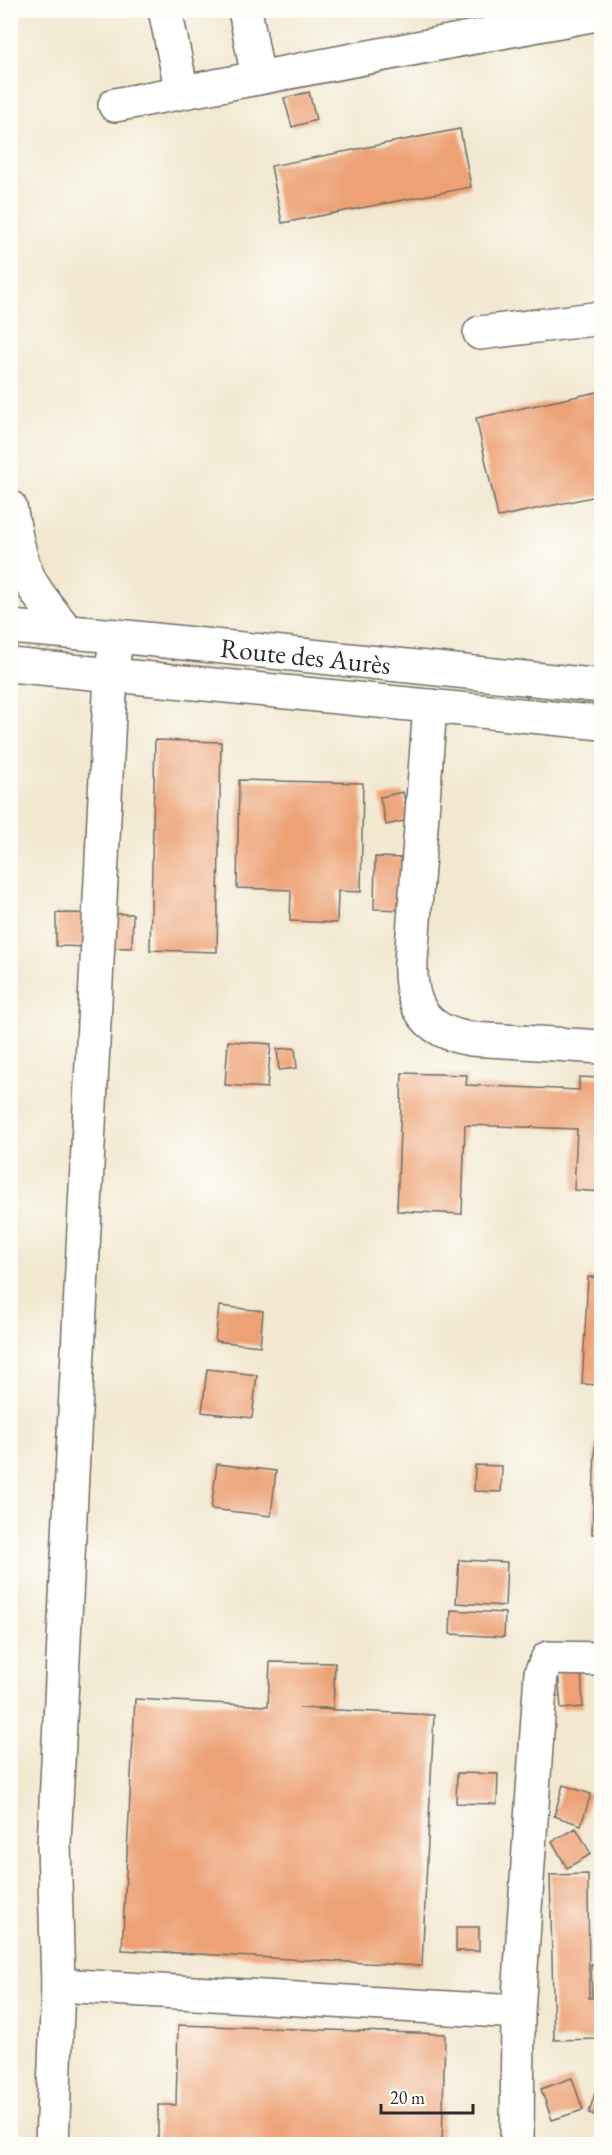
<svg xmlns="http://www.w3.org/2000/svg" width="612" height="2155" font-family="'EB Garamond',serif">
  <rect width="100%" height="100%" fill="#fdfcf7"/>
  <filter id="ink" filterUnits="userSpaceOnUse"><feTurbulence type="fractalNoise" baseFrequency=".0167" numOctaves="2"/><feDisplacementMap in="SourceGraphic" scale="12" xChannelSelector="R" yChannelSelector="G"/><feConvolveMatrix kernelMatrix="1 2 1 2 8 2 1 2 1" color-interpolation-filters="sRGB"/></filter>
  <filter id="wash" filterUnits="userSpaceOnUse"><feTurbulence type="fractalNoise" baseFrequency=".008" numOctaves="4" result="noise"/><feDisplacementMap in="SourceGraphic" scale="24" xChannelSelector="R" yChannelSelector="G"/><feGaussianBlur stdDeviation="1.35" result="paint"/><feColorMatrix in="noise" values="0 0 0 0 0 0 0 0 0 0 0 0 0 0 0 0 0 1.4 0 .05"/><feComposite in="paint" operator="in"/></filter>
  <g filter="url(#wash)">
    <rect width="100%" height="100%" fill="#f2e8d0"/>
    <g id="blocks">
      <path fill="#eda175" d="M309 92 316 120 292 127 284 98Z
        M460 129 471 187 282 223 271 166Z
        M602 391V495L498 517 476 418Z
        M155 740 221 742 217 952 150 950Z
        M239 780 363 783 361 892 338 891 337 923 290 921 291 890 237 888Z
        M403 792 409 820 386 825 380 797Z
        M375 857 405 858 404 910 374 909Z
        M56 913 133 914 132 948 56 946Z
        M228 1041 271 1044 267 1088 225 1085Z
        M295 1048 297 1068 279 1070 277 1049Z
        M402 1073 467 1075 466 1085 579 1090V1077L602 1078V1192L574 1190 577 1129 465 1125 462 1214 397 1211Z
        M588 1277 602 1278V1385L582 1384Z
        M219 1306 263 1311 260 1346 215 1341Z
        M207 1369 257 1375 252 1418 202 1412Z
        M595 1443 602 1444V1534H592Z
        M217 1464 276 1471 271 1516 211 1509Z
        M475 1465 502 1466 501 1492 474 1491Z
        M459 1560 507 1562 505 1606 456 1603Z
        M451 1610 505 1613 504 1637 450 1634Z
        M270 1662 335 1663 333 1708H299L434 1715 422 1966 122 1950 135 1699 268 1706Z
        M581 1669 583 1707 561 1709 558 1670Z
        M457 1773 498 1774 497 1804 456 1803Z
        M563 1785 591 1794 581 1825 554 1816Z
        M576 1828 591 1854 567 1868 552 1841Z
        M588 1874 589 1998H592L591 1964H602V2039L554 2040 550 1875Z
        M456 1927H479V1951H456Z
        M178 2025 445 2034 442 2144H158V2105H176Z
        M572 2078 583 2110 552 2120 541 2089Z
        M598 2082 602 2083V2117L589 2113Z"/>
    </g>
  </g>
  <g filter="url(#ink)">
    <use href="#blocks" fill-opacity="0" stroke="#716d65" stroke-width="1.5"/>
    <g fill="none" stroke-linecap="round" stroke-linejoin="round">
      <g stroke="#716d65" stroke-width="36">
        <g id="minor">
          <path d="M165 10 182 92"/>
          <path d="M245 10 258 78"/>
          <path d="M115 105 602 13"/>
          <path d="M480 333 602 318"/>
          <path d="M10 507C15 531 19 558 30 581 40 599 54 615 67 631"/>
          <path id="s1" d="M10 627 117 636 602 686"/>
          <path d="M10 665 602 723"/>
          <path d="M430 706 411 961C409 1006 425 1032 471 1039L602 1047"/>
          <path d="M58 1985 518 2012"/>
          <path d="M52 2144 58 1985 54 1844 111 674 117 636"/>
          <path d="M517 2144 518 2012 541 1673 548 1658 602 1659"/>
        </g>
      </g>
      <use href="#minor" stroke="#fff" stroke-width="33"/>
    </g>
  </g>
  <g text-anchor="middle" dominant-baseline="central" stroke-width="6" stroke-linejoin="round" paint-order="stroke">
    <g font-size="27" fill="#2b2b2b" stroke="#fdfcf7">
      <text stroke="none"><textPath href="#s1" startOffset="297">Route des Aurès</textPath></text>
    </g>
  </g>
  <rect width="612" height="2155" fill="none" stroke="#fdfcf7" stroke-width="36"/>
  <path d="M381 2104v9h92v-9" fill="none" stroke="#2b2b2b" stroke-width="3"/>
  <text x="390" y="2104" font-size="18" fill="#2b2b2b" stroke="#fdfcf7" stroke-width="4.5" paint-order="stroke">20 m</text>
</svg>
